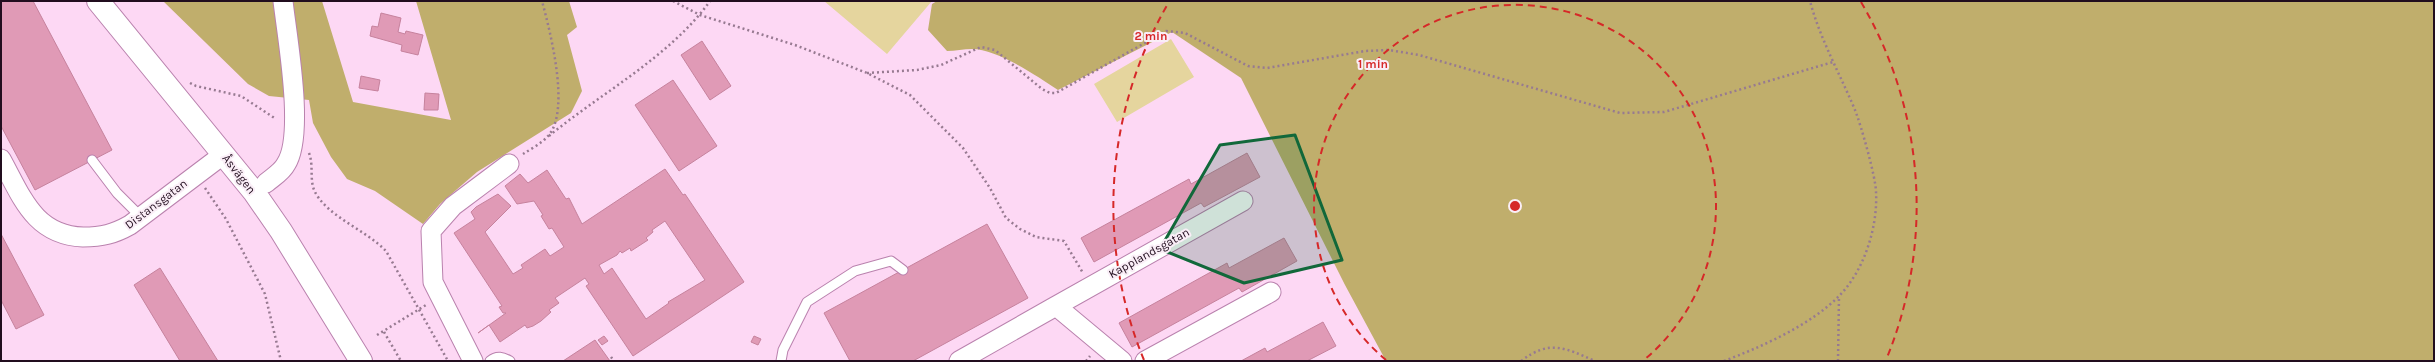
<svg xmlns="http://www.w3.org/2000/svg" width="2435" height="362" font-family="Karla,sans-serif">
  <rect width="100%" height="100%" fill="#fdd8f4"/>
  <path fill="#e5d59e" d="M824 1H932L887 54Z
    M1171 39 1194 77 1117 122 1094 84Z"/>
  <path fill="#c0ae6c" d="M163 1H322L353 102 451 120 416 1H569L577 27 567 35 582 91 571 113 477 172 440 204 423 224 375 191 347 179 331 157 313 123 309 100 269 96 248 84Z
    M937 1H2434V361H1386L1345 285 1241 78 1172 32 1058 90C1037 76 997 49 972 49 964 49 955 51 947 51L928 30 932 4Z"/>
  <path fill="#e09ab6" stroke="#c6829d" fill-rule="evenodd" d="M1 1H33L112 150 35 190 1 126Z
    M381 13 401 18 398 32 405 34 406 31 423 35 418 55 401 51 402 45 370 36 372 26 378 27Z
    M702 41 731 86 710 100 681 55Z
    M361 76 380 80 378 91 359 88Z
    M673 80 717 146 679 171 635 105Z
    M425 93 439 94 438 110H424Z
    M1247 153 1260 177 1204 207 1201 203 1094 262 1081 238 1189 179 1191 184Z
    M665 169 683 195 685 194 744 282 633 356 586 286 589 284 585 278 555 298 559 303 549 310 551 312 541 321 533 326 527 328 525 325 500 342 489 325 478 333 506 313H503L499 307 502 306 454 233 475 219 471 212 476 207 498 194 511 206 485 232 513 274 523 268 521 265 545 249 550 256 564 247 552 228 549 229 541 216 543 215 534 201 517 204 505 186 520 174 528 183 547 170 566 199 569 198 582 224ZM665 221 705 280 668 302 669 303 646 319 612 268 604 274 599 265 617 255 620 251 622 253 630 248 631 251 648 240 646 238 653 232 652 230Z
    M987 224 1028 298 913 361H850L824 313Z
    M1 234 44 315 16 329 1 300Z
    M1284 238 1297 261 1242 292 1239 288 1132 347 1119 323 1227 263 1229 268Z
    M160 268 218 361H180L134 285Z
    M1323 322 1336 346 1307 361H1241L1265 348 1267 352Z
    M604 336 608 341 602 345 598 340Z
    M754 336 761 339 758 345 751 342Z
    M595 340 610 361H563Z"/>
  <g fill="none" stroke-linecap="round" stroke-linejoin="round">
    <g stroke="#ba82ae" stroke-width="11">
      <path id="lane" d="M92 160 117 193 141 217
        M490 361C497 355 503 357 510 361
        M781 361 783 350 807 302 855 271 891 261 903 270"/>
    </g>
    <g stroke="#ba82ae" stroke-width="21">
      <path id="street" d="M1 159C22 197 34 235 83 237 102 237 114 234 130 225L224 154
        M266 183C273 177 282 172 286 164 305 135 287 37 283 1
        M1056 306 1243 201
        M473 361 433 282 431 231 453 206 509 164
        M959 361 1056 306 1122 361
        M1145 361 1271 292"/>
    </g>
    <g stroke="#ba82ae" stroke-width="24">
      <path id="secondary" d="M98 1 254 192 281 231 361 361"/>
    </g>
    <path stroke="#977a91" stroke-width="2.5" stroke-dasharray="2 3" stroke-linecap="butt" d="M673 1 700 15 795 45 867 73 910 95 963 148 990 188 1006 218 1020 229 1036 237 1064 241 1083 273
      M867 73 917 70 941 65 981 47 995 50 1042 89 1050 93H1056L1166 31 1185 33 1248 66 1267 68 1365 51 1389 50 1419 55 1620 113 1664 112 1833 62
      M190 83 196 86 241 96 276 119
      M549 136C601 93 671 56 710 1
      M309 153C314 166 309 180 315 192 328 217 366 230 386 251L448 361
      M523 154C531 149 542 143 548 136 571 111 550 31 542 1
      M205 188 226 219 265 294 281 361
      M384 332 401 361
      M377 335 426 305
      M611 357 614 361
      M1086 361 1090 356
      M1521 361C1550 339 1565 348 1595 361
      M1724 361C1761 347 1811 325 1839 296 1864 271 1878 227 1876 192 1876 178 1861 125 1855 110 1840 74 1820 39 1810 1
      M1838 361 1839 296"/>
    <use href="#lane" stroke="#fff" stroke-width="9"/>
    <use href="#street" stroke="#fff" stroke-width="19"/>
    <use href="#secondary" stroke="#fff" stroke-width="22"/>
  </g>
  <path fill="#11683a" fill-opacity="0.2" stroke="#11683a" stroke-width="3" stroke-linejoin="round" d="M1295 135 1342 260 1244 283 1160 249 1220 145Z"/>
  <g fill="none" stroke="#d62828" stroke-width="2" stroke-dasharray="7 5">
    <path d="M1386 360A201 201 0 1 1 1644 360"/>
    <path d="M1144 360A402 402 0 0 1 1169 2M1861 2A402 402 0 0 1 1886 360"/>
  </g>
  <g text-anchor="middle" dominant-baseline="central" stroke-width="4" stroke-linejoin="round" paint-order="stroke">
    <g font-size="12" fill="#210d1e" stroke="#faeef7">
      <text transform="translate(239 174) rotate(52)">Åsvägen</text>
      <text transform="translate(156 204) rotate(-37)">Distansgatan</text>
      <text transform="translate(1149 253) rotate(-29)">Kapplandsgatan</text>
    </g>
  </g>
  <circle cx="1515" cy="206" r="6" fill="#d62828" stroke="#faeef7" stroke-width="2"/>
  <g font-size="12" text-anchor="middle" font-weight="bold" fill="#d62828" stroke="#faeef7" stroke-width="4" stroke-linejoin="round" paint-order="stroke">
    <text x="1151" y="40">2 min</text>
    <text x="1373" y="68">1 min</text>
  </g>
  <rect width="2435" height="362" fill="none" stroke="#210d1e" stroke-width="4"/>
</svg>
